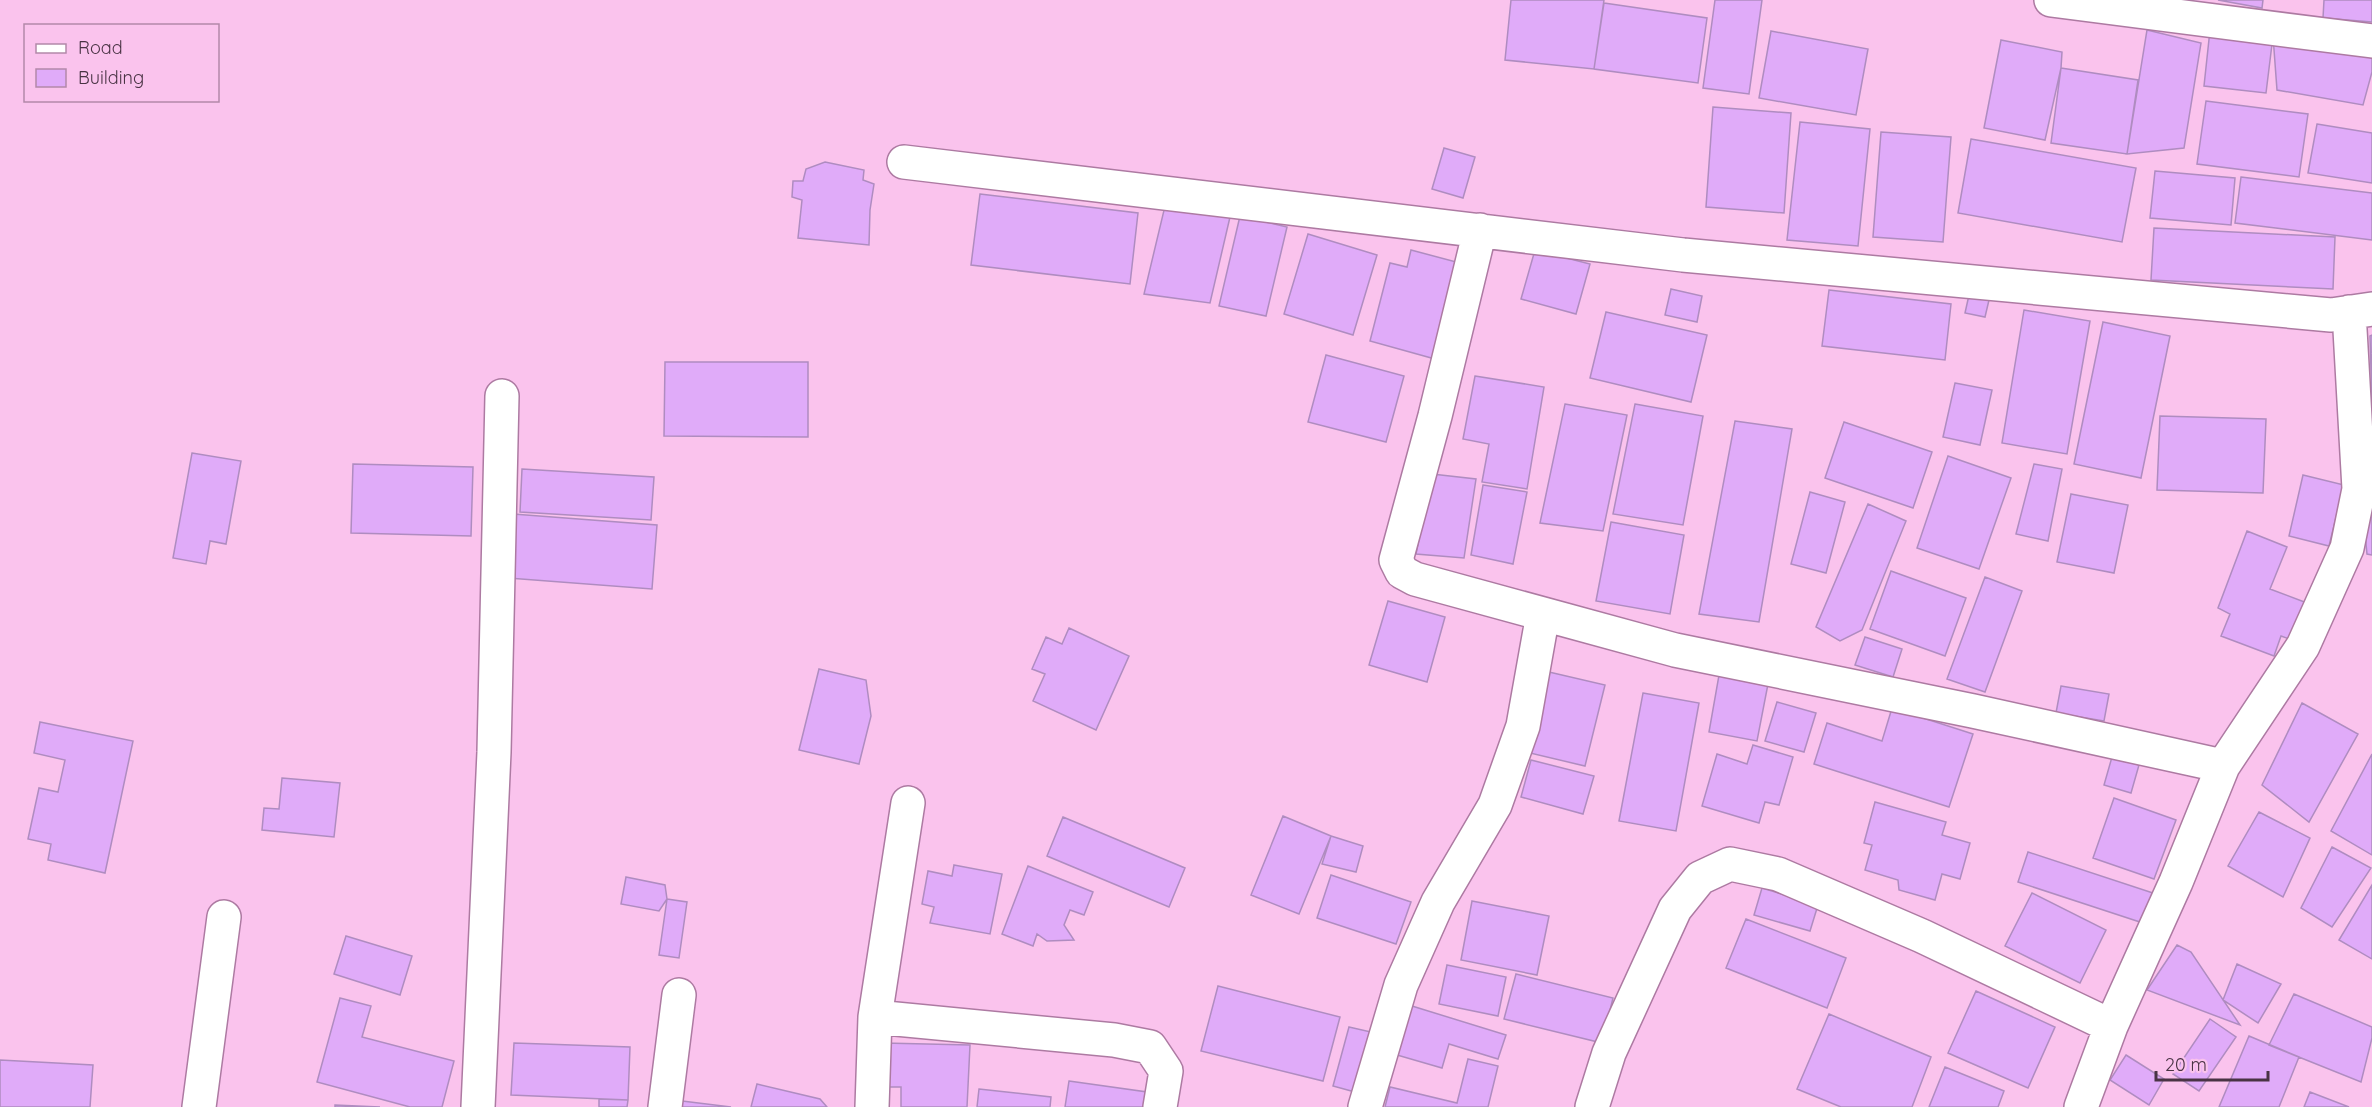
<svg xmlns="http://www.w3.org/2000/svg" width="2372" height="1107" font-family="Quicksand,sans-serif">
  <rect width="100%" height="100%" fill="#fac3ed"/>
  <path fill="#e0abf9" stroke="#af8cc0" stroke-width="1.5" d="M1511 0H1604L1594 69 1505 60Z
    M1715 0H1762L1749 94 1703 88Z
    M2218 0H2263L2262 8Z
    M2324 0H2372V22L2323 18Z
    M1604 3 1707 18 1698 83 1594 69Z
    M2147 30 2201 43 2184 148 2127 154Z
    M2210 30 2273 36 2266 93 2204 86Z
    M1771 31 1868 49 1856 115 1759 98Z
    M2273 36 2372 58V72L2363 105 2277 90Z
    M2001 40 2062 52 2061 68 2045 140 1984 128Z
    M2061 68 2138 80 2127 154 2051 143Z
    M2206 101 2308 114 2299 177 2197 164Z
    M1713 107 1791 113 1784 213 1706 207Z
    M1800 122 1870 129 1858 246 1787 240Z
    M2317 124 2372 133V183L2308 173Z
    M1881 132 1951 137 1943 242 1873 237Z
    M1971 139 2136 168 2122 242 1958 213Z
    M1444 148 1475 157 1463 198 1432 189Z
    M825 162 864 170 863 180 874 184 870 210 869 245 798 238 802 200 792 197 793 181H803L806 169Z
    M2155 171 2235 178 2231 225 2150 218Z
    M2241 177 2372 193V240L2235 223Z
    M980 194 1138 213 1130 284 971 265Z
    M1165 206 1230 217 1210 303 1144 294Z
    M1240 216 1287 227 1266 316 1219 306Z
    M2154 228 2335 237 2333 289 2151 280Z
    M1308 234 1377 255 1353 335 1284 314Z
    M1411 250 1460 263 1435 359 1370 341 1390 263 1407 267Z
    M1535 250 1590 264 1576 314 1521 299Z
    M1671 289 1702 296 1697 322 1665 315Z
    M1829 290 1951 304 1945 360 1822 346Z
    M1969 295 1989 300 1985 317 1965 313Z
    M2024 310 2090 321 2067 454 2002 443Z
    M1606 312 1707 335 1691 402 1590 378Z
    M2103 322 2170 336 2141 478 2074 464Z
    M2372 335V405L2370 336Z
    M1326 355 1404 376 1386 442 1308 422Z
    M665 362H808V437L664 436Z
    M1475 376 1544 387 1527 489 1482 482 1489 444 1463 439Z
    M1955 383 1992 390 1980 445 1943 437Z
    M1565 404 1627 415 1603 531 1540 523Z
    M1635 404 1703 416 1683 525 1613 514Z
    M2160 416 2266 419 2263 493 2157 490Z
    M1735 421 1792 429 1759 622 1699 614Z
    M1844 422 1932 452 1913 508 1825 478Z
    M192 453 241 461 226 544 210 541 206 564 173 558Z
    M1948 456 2011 478 1979 569 1917 548Z
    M353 464 473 467 471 536 351 533Z
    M2034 464 2062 469 2048 541 2016 534Z
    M522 469 654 477 651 520 520 512Z
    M1432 474 1476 479 1464 558 1416 554Z
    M2359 474 2372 476V555L2367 554Z
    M2303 475 2344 485 2329 546 2289 536Z
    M1483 485 1527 492 1513 564 1471 555Z
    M1810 492 1845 502 1826 573 1791 564Z
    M2071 494 2128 505 2114 573 2057 562Z
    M1868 504 1906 521 1862 630 1840 641 1816 627Z
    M513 514 657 525 652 589 508 578Z
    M1611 522 1684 535 1670 614 1596 601Z
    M2247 531 2287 547 2270 589 2307 603 2292 640 2281 636 2274 656 2221 636 2230 614 2218 608Z
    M1891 571 1966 598 1945 656 1870 629Z
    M1985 577 2022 591 1985 692 1947 679Z
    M1388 601 1445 617 1427 682 1369 665Z
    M1069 628 1129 656 1096 730 1033 701 1045 674 1032 669 1046 637 1062 644Z
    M1865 637 1902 649 1893 677 1855 665Z
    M819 669 866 680 871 716 859 764 799 750Z
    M1549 672 1605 685 1585 766 1530 753Z
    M1719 675 1768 684 1757 741 1709 732Z
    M2061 686 2109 694 2104 721 2056 713Z
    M1643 693 1699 703 1676 831 1619 821Z
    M1777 702 1816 713 1804 752 1765 741Z
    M2302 703 2358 734 2309 822 2262 785Z
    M1892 708 1973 734 1949 807 1814 764 1827 723 1882 741Z
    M40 722 133 741 105 873 48 860 51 844 28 839 39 788 58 792 65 760 34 753Z
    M1753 745 1793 757 1779 805 1765 802 1759 823 1702 806 1717 754 1747 764Z
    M2372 754V855L2331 831Z
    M2112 757 2139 765 2131 793 2104 785Z
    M1531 760 1594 776 1583 814 1521 797Z
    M282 778 340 783 334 837 262 830 264 808 279 809Z
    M2114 798 2176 820 2154 879 2093 858Z
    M1875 802 1946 822 1942 835 1970 843 1960 879 1942 874 1935 900 1899 890 1898 880 1865 870 1872 845 1864 843Z
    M2259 812 2310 838 2283 897 2228 866Z
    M1283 816 1331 836 1299 914 1251 895Z
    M1063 817 1185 868 1169 907 1047 856Z
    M1331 836 1363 846 1356 872 1322 864Z
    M2332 847 2371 868 2332 927 2301 908Z
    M2028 852 2156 894 2146 924 2018 882Z
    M954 865 1002 874 990 934 930 923 934 907 922 904 928 871 952 876Z
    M1028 866 1093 892 1084 915 1070 910 1064 925 1074 940 1047 941 1037 934 1033 946 1002 934Z
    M1331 875 1411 902 1396 944 1317 918Z
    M626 877 665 885 667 899 659 911 621 904Z
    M2372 885V959L2339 940Z
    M1762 888 1818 905 1810 931 1754 915Z
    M2032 893 2106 930 2080 983 2005 946Z
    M667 899 687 902 679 958 659 955Z
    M1472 901 1549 916 1537 975 1461 960Z
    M1746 919 1846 958 1827 1008 1726 968Z
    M346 936 412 956 400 995 334 974Z
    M2177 945 2191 952 2240 1025 2147 990Z
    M2237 964 2281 984 2258 1023 2223 1000Z
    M1447 965 1506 977 1498 1016 1439 1004Z
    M1516 974 1613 998 1602 1043 1504 1019Z
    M1218 986 1340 1017 1323 1081 1201 1051Z
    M1976 991 2055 1027 2028 1088 1948 1053Z
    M2294 994 2372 1027V1038L2361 1082 2269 1045Z
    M340 998 371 1006 362 1037 454 1061 442 1107H410L317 1082Z
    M1412 1006 1506 1035 1498 1059 1449 1044 1442 1068 1397 1055Z
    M1829 1014 1931 1057 1912 1107H1841L1797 1089Z
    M2210 1019 2236 1037 2199 1091 2173 1074Z
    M1349 1027 1371 1032 1355 1092 1333 1086Z
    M2249 1036 2299 1057 2279 1107H2219Z
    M514 1043 630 1047 628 1100 511 1095Z
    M883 1043 970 1045 967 1107H901V1087H881Z
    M2126 1055 2164 1079 2149 1105 2110 1080Z
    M1468 1059 1498 1066 1488 1107H1385L1390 1087 1457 1103Z
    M0 1060 93 1065 90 1107H0Z
    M1945 1067 2004 1091 1998 1107H1929Z
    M1069 1081 1147 1092 1144 1107H1065Z
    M757 1084 820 1099 827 1107H751Z
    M979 1089 1051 1097 1050 1107H977Z
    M2310 1092 2349 1107H2304Z
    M599 1099 628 1100 627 1107H599Z
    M674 1100 731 1107H673Z
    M335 1105 380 1107H335Z"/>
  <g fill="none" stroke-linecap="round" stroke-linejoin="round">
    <g stroke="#ad7aa2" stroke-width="36">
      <path id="minor" d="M2051 0 2372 41
        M904 162 1683 255 2331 315 2372 309
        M1480 230 1435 416 1396 560 1402 572 1415 579 1675 650 1973 711 2223 766
        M875 1017 1114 1040 1150 1047 1166 1071 1160 1107
        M199 1107 224 917
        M478 1107 494 752 502 396
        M665 1107 679 995
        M872 1107 875 1017 908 803
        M1365 1107 1401 985 1438 902 1495 805 1523 726 1543 614
        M1592 1107 1609 1053 1675 909 1700 878 1730 864 1778 874 1922 936 2111 1026
        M2081 1107 2111 1026 2176 882 2223 766 2303 646 2347 548 2359 489 2349 312"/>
    </g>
    <use href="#minor" stroke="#fff" stroke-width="33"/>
  </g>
  <rect x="24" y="24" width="195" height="78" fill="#fac3ed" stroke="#b389a9" stroke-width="1.5"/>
  <rect x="36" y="44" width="30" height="9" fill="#ffffff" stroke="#b389a9" stroke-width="1.5"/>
  <text x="78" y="54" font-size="18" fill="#493344">Road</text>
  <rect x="36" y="69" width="30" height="18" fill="#e0abf9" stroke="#b389a9" stroke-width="1.5"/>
  <text x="78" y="84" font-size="18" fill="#493344">Building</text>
  <path d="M2156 1071v9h112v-9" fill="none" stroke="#493344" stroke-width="3"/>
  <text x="2165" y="1071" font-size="18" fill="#493344" stroke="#fac3ed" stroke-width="4.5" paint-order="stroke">20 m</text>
</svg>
